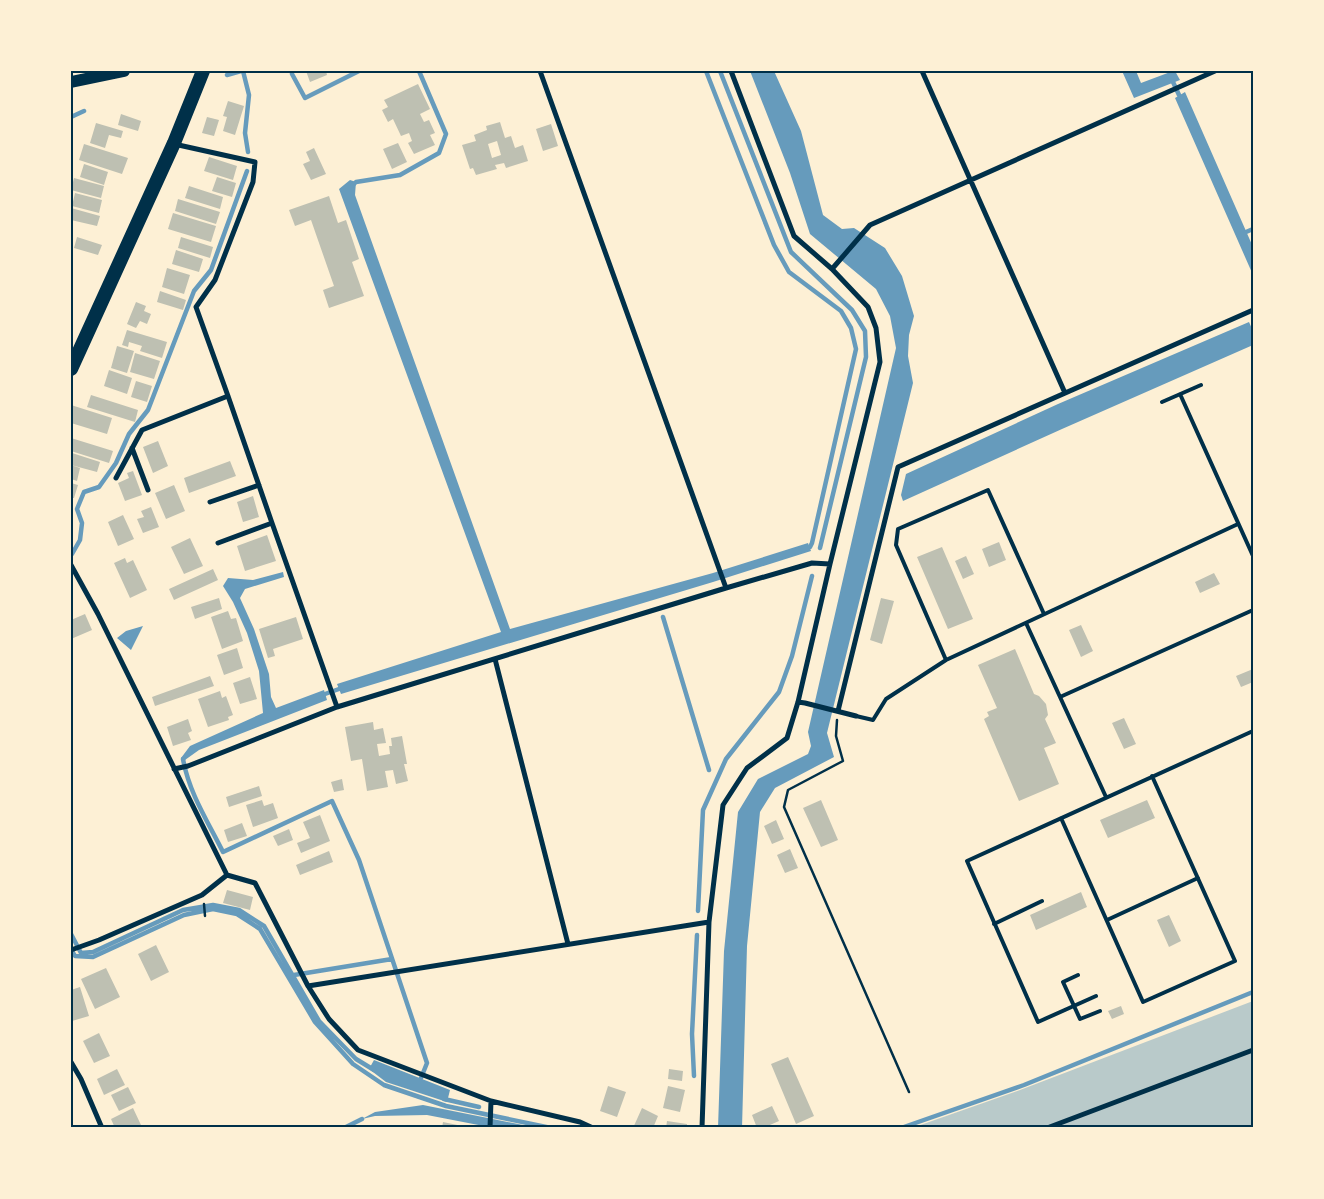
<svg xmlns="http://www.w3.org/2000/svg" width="1324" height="1199" font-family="'Noto Serif',serif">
  <rect width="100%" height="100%" fill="#fdf0d5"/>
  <path fill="#b9caca" d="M1253 1001V1125L1247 1128H912L1020 1090Z"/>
  <path fill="#669bbc" d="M750 71H774L801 131 823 215 842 229 854 228 885 248 902 276 914 316 909 335 908 356 913 383 827 733 834 757 775 788 760 812 747 946 742 1128H718L724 951 738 812 758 779 808 754 811 746 808 732 896 348 890 316 876 289 810 234 790 173Z
    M1122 71H1136L1141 83 1173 71H1175L1180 80 1134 98Z
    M1185 92 1253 247V275L1175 98Z
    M350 180 356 182 355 195 510 629 713 573 808 543 811 551 713 582 341 694 337 684 501 632 339 189Z
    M1249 322 1253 331V345L1062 429 903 501 901 495 906 474 1058 404Z
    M283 572 284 577 245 589 240 598 254 629 269 674 271 697 276 708 324 690 327 700 199 750 185 760 181 758 190 746 263 713 259 671 247 633 233 602 223 586 228 578 253 580Z
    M143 626 131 650 117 638 126 631Z
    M374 1060 450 1090 447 1102 386 1082 369 1069Z
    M423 1105 538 1128H494L427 1115 375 1116 362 1119 375 1112Z"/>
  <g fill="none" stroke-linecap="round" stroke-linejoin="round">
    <path stroke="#669bbc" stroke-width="4.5" d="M243 71 249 95 245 133 248 152
      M706 71 774 245 789 272 841 311 851 328 856 349 812 543 810 547
      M720 71 791 252 852 310 865 331 866 357 820 548
      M292 74 305 98 359 71
      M227 75 241 71
      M1173 82 1179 95
      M71 117 84 111
      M353 185 356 182 400 175 439 153 446 134 419 71
      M1246 232 1253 229
      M72 554 80 540 82 523 77 509 84 492 99 487 116 463 129 434 148 410 194 291 211 270 247 171
      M663 617 709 770
      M325 694 339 689
      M183 759C189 793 208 822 223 852L332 801 359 860 427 1063 421 1078
      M698 911 703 810 726 759 779 692 792 656 812 576
      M71 934 81 953 93 952 183 910 213 905 239 910 264 926 319 1021 356 1059 374 1070
      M71 949 75 956 93 957 184 915 213 909 237 914 260 929 315 1022 353 1064 384 1085 446 1106 551 1128
      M294 975 392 959
      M694 1076 692 1034 697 935
      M444 1099 479 1107
      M344 1128 362 1119
      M901 1128 1024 1085 1253 992"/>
  </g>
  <path fill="#bec0b2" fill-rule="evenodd" d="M306 71H326L327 75 310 82Z
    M418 84 430 109 420 114 424 122 429 120 435 133 430 135 435 145 414 154 408 143 412 141 409 133 401 136 393 119 388 122 382 110 388 107 384 100Z
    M228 101 244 106 235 135 223 131 227 117 223 116Z
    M121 114 141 121 138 131 118 125Z
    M207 117 219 120 214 136 202 133Z
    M500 122 505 138 511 136 515 148 523 145 528 161 506 168 504 163 495 165 497 169 476 175 473 168 470 169 462 145 476 141 474 135 487 130 486 126ZM497 141 501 155 492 158 488 144Z
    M96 123 123 131 121 138 109 135 105 148 90 143Z
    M551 124 558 146 543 151 536 129Z
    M398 143 407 162 392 169 383 149Z
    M84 144 128 158 122 174 79 160Z
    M314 148 326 174 311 180 303 164 310 161 306 152Z
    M209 157 237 166 233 180 204 171Z
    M84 164 108 172 104 185 80 177Z
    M217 177 236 183 232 197 212 191Z
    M74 178 104 186 101 198 71 190Z
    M189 186 223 197 220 209 185 198Z
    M75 193 102 200 99 213 72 206Z
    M329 196 338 223 346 220 359 259 352 262 364 296 329 308 323 290 334 286 311 220 295 226 289 210Z
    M178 199 220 212 216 224 175 211Z
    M71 208 100 216 97 226 71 220Z
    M173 213 216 226 211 242 168 229Z
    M77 237 102 245 98 255 74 248Z
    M181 237 213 247 210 258 178 248Z
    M176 250 203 259 199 272 172 264Z
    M167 268 190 275 184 294 162 287Z
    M160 291 186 300 183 310 157 302Z
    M136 302 146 306 144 311 151 314 147 324 140 321 136 328 127 324Z
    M127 330 167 342 162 358 140 351 142 346 129 342 128 347 122 345Z
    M117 346 134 351 127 373 111 368Z
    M135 353 160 361 154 379 130 372Z
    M109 370 132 378 127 394 104 386Z
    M136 381 152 386 147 402 131 397Z
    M91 395 138 410 135 422 87 407Z
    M71 405 112 418 107 434 71 423Z
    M71 438 113 451 109 463 71 451Z
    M158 441 168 466 153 473 143 447Z
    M72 453 100 462 97 472 71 465Z
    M230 461 236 476 189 493 184 478Z
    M71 465 80 468 77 481 71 479Z
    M133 471 142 495 125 501 118 483 129 478 127 473Z
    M71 483 78 485 74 498H71Z
    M174 485 185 511 166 519 155 493Z
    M253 496 259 517 243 522 237 502Z
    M151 507 159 527 143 533 137 519 144 517 141 511Z
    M123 515 134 539 118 546 108 522Z
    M267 535 276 561 245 571 237 546Z
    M190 538 203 566 184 574 171 547Z
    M999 542 1006 560 989 567 982 549Z
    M942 547 973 619 948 629 917 557Z
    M966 556 974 574 963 579 955 561Z
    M125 558 127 563 133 560 147 590 130 598 114 563Z
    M213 569 218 580 174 600 169 589Z
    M1214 573 1220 584 1200 593 1195 582Z
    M219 598 222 609 195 619 191 607Z
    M881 598 894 601 882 644 870 640Z
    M228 611 231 619 236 618 243 641 222 649 211 617Z
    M85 614 92 630 71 639V620Z
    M296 617 303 639 273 649 275 656 268 658 259 629Z
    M1081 625 1093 651 1081 657 1069 630Z
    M237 648 243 668 224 675 217 655Z
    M1015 649 1034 694 1039 696 1046 704 1048 715 1045 719 1056 743 1044 748 1059 784 1019 801 984 719 989 716 987 712 997 708 978 665Z
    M1253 669V682L1241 687 1236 676Z
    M210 676 214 686 155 706 152 697Z
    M250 677 257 699 240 704 233 683Z
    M220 691 222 698 226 696 233 715 228 717 229 720 208 727 198 699Z
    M1124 718 1136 744 1124 749 1112 723Z
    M188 719 192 731 188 733 191 740 173 746 167 727Z
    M373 722 374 730 383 728 386 743 377 744 379 756 390 754 389 746H392L391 738 402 736 407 764H404L408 781 396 784 393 770 385 771 388 787 367 791 362 759 351 761 345 727Z
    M342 779 344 790 334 792 331 782Z
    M259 786 262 796 229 807 226 797Z
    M262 800 264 806 273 803 278 818 253 827 246 805Z
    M821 800 838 840 821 847 803 808Z
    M1147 800 1155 818 1108 838 1100 820Z
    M320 815 330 841 301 853 297 843 310 838 303 822Z
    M776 820 784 839 772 844 764 826Z
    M242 823 247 836 228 842 224 830Z
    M289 829 293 840 278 846 273 836Z
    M790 849 798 868 785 873 777 855Z
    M329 851 333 862 300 875 296 865Z
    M227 890 253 897 250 910 223 903Z
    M1081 892 1087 907 1036 930 1030 915Z
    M1169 915 1181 941 1169 947 1157 920Z
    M156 945 169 972 151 981 138 954Z
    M106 968 120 997 95 1009 81 979Z
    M80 987 89 1016 72 1021 71 990Z
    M1121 1006 1124 1014 1112 1019 1108 1011Z
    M99 1033 110 1056 94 1063 83 1041Z
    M788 1057 814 1116 796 1124 771 1064Z
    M117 1069 125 1085 104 1095 97 1079Z
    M669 1069 683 1071 682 1081 668 1079Z
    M608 1086 626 1092 617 1117 600 1111Z
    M668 1086 685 1090 680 1112 663 1108Z
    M128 1087 136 1103 119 1111 111 1095Z
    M772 1106 779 1121 763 1128H757L752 1115Z
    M133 1108 141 1125 135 1128H115L111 1119Z
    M642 1108 658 1116 653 1128H633Z
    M667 1121 687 1124V1128H666Z
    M443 1122 467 1127V1128H442Z"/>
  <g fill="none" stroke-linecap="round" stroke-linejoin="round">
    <path stroke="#003049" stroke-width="2.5" d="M837 720 836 736 843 761 788 790 784 807 909 1092
      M204 904 205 916"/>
    <path stroke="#003049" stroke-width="4" d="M1180 394 1253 556
      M1162 402 1201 385
      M1026 623 1106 797
      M946 660 896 545 898 529 988 490 1044 614
      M1060 697 1253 610
      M856 716 873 720 886 699 946 660 1238 524
      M1061 818 1143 1002 1235 961 1152 776
      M1107 920 1198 878
      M994 924 1042 901
      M1078 975 1063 982 1080 1019 1100 1011
      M1096 996 1038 1022 967 861 1253 731"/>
    <path stroke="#003049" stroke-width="5" d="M540 71 726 588 812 563 830 564
      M922 71 1065 393
      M174 144 255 162 253 182 215 280 196 307 228 396 272 523 337 707 726 588
      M832 269 870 225 1215 71
      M132 448 148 490
      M116 478 142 430 228 396
      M210 502 259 485
      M218 543 272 523
      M71 565 98 614 227 875 255 883 308 986 329 1019 358 1050 491 1101 580 1122 593 1128
      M495 659 568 944
      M798 702 805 703 856 716
      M838 711 898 467 1253 310
      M174 769 188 766 337 707
      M71 950 99 940 202 895 227 875
      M308 986 709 922
      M71 1062 81 1079 102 1128
      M490 1128 491 1101
      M702 1128 709 922 723 805 747 768 787 738 798 702 830 564 880 362 876 328 868 307 832 269 794 236 731 71
      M1047 1128 1253 1050"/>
    <path stroke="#003049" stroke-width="12" d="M71 82 124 71"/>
    <path stroke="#003049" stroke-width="14" d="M71 369 174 143 203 71"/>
  </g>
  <rect width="1324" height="1199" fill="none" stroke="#fdf0d5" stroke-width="145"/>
  <rect x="72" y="72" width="1180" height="1054" fill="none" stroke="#003049" stroke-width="2"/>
</svg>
